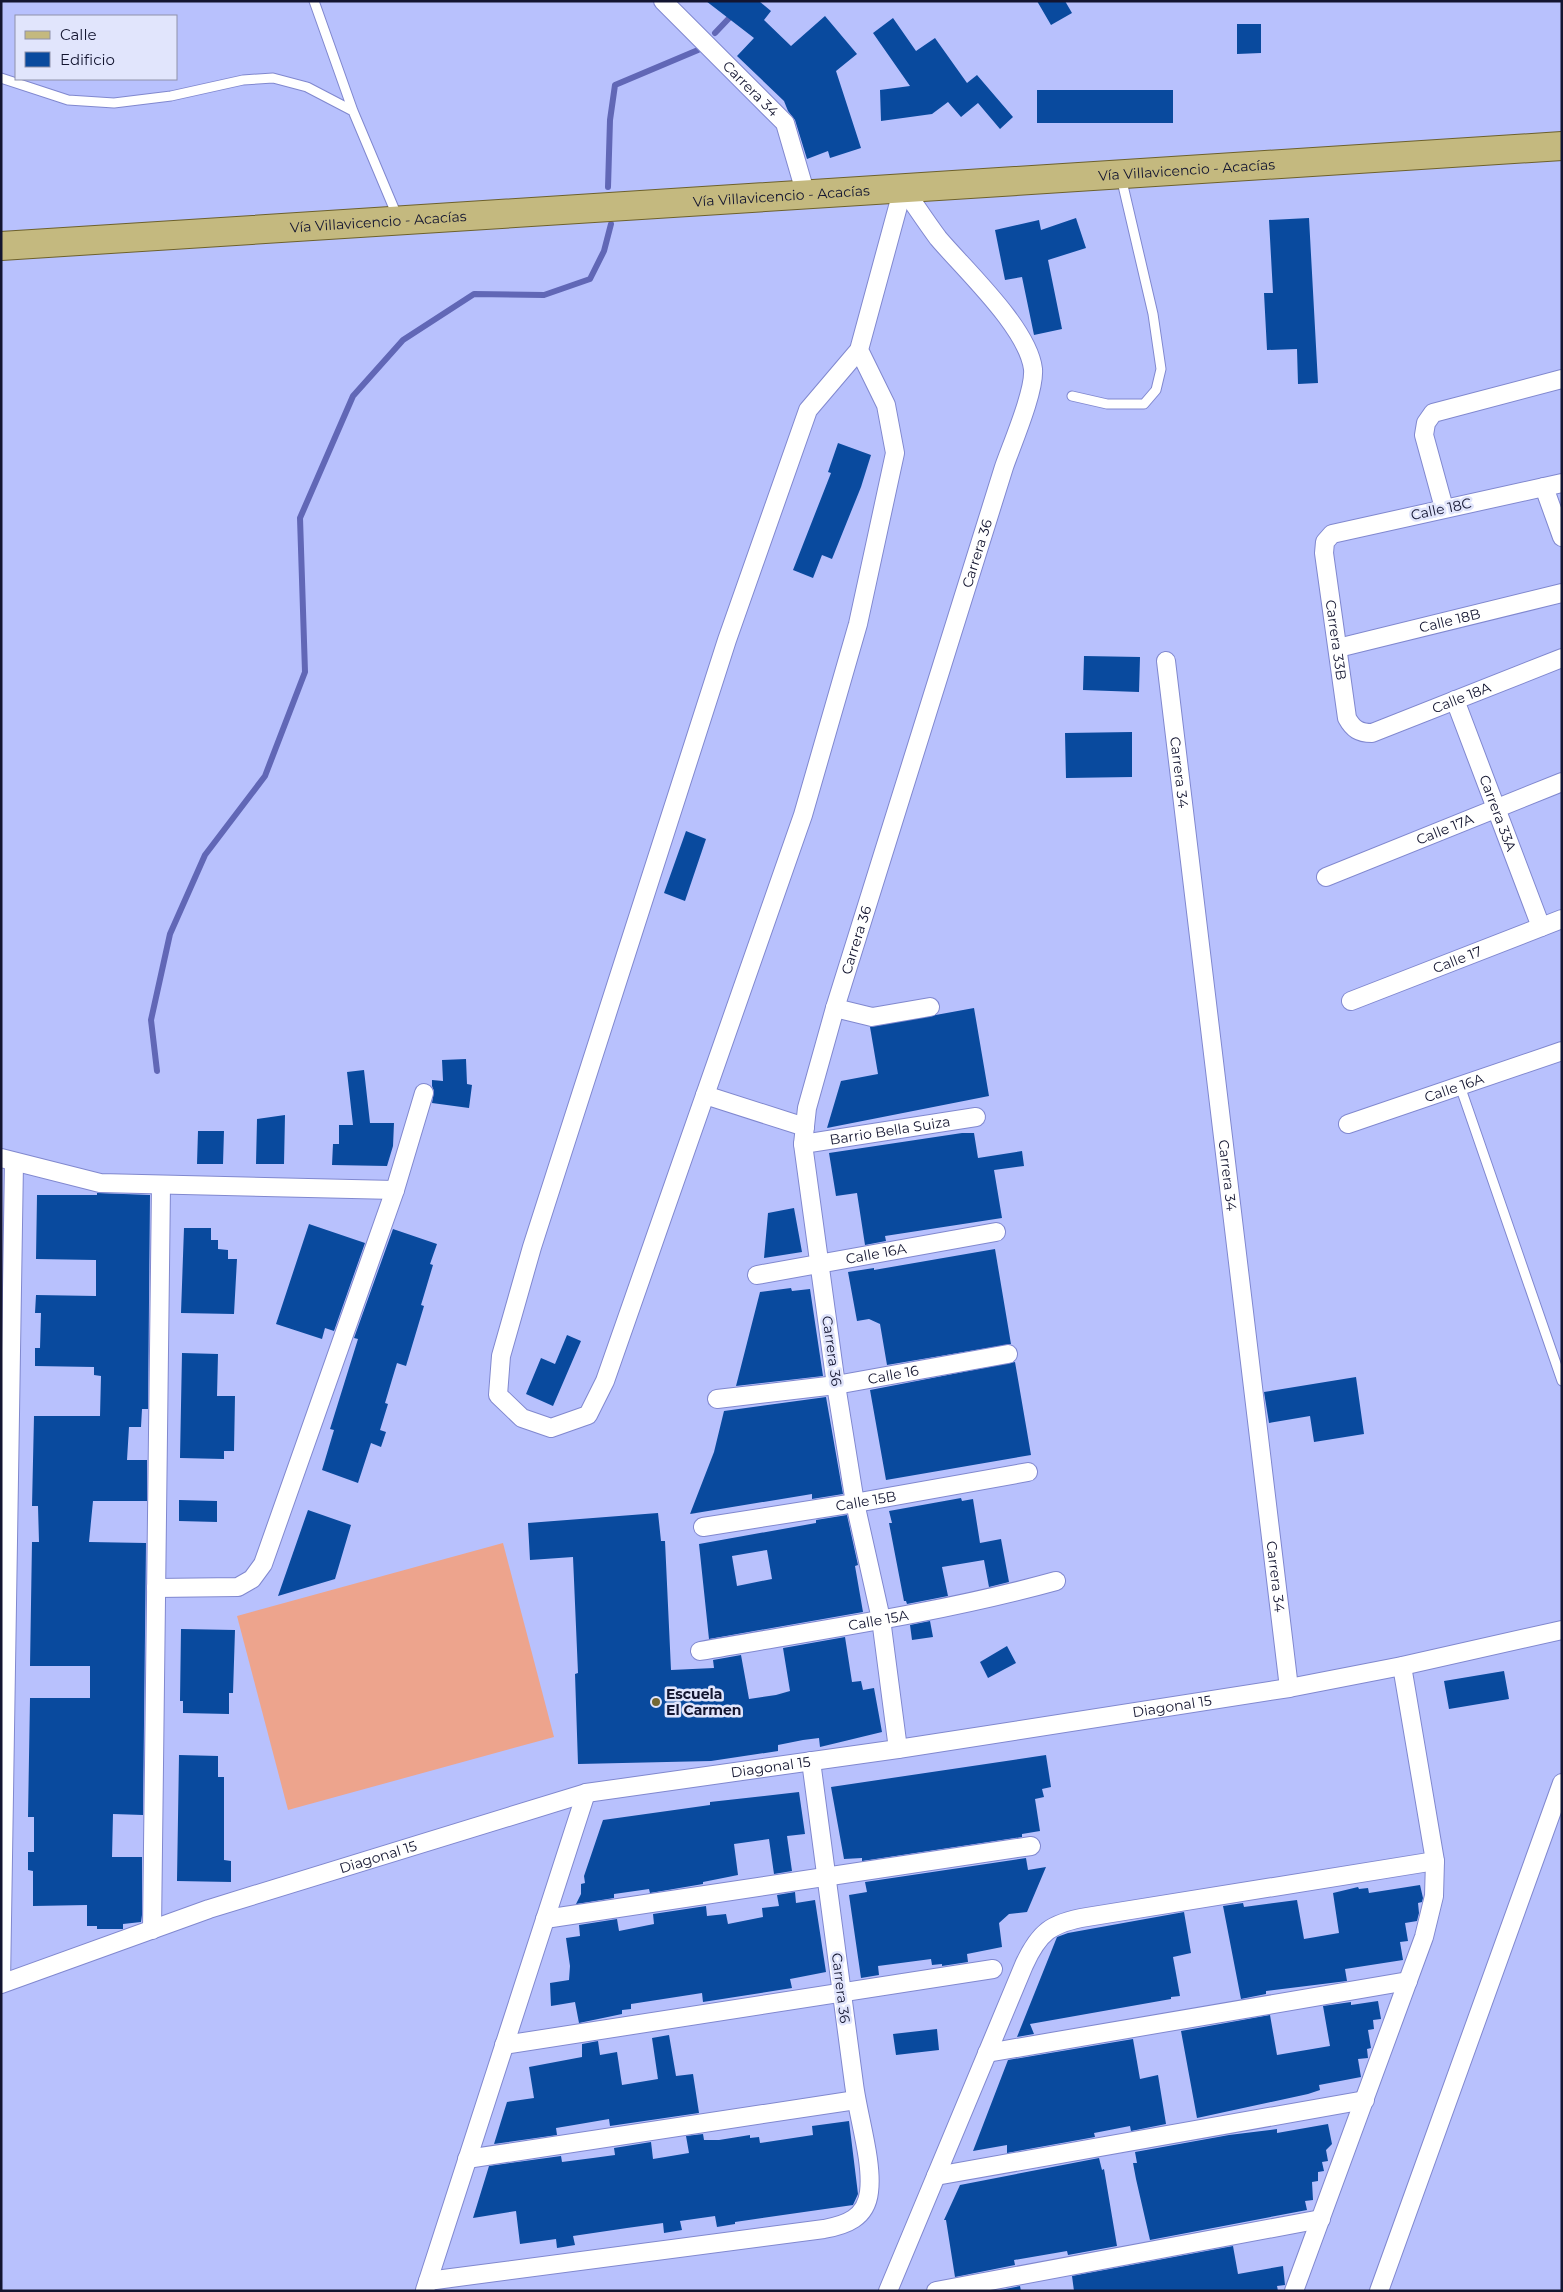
<svg xmlns="http://www.w3.org/2000/svg" width="1563" height="2292" font-family="Montserrat,sans-serif">
  <rect width="100%" height="100%" fill="#b8c1fd"/>
  <path fill="#eda48d" d="M503 1543 554 1737 288 1810 237 1616Z"/>
  <g fill="none" stroke-linecap="round" stroke-linejoin="round">
    <path stroke="#6167b6" stroke-width="6" d="M715 33 733 14
      M608 187 610 120 615 85 698 50
      M157 1071 151 1020 170 934 205 855 265 776 305 672 300 518 353 396 403 340 474 294 544 295 590 279 604 251 611 224"/>
  </g>
  <path fill="#094a9e" fill-rule="evenodd" d="M706 1H759L771 11 764 20 791 46 825 16 857 54 836 71 861 148 830 158 828 151 807 159 795 120 788 111 784 101 737 56 754 38Z
    M1037 1H1065L1072 13 1051 25Z
    M893 18 916 51 935 38 967 83 977 75 1013 117 1000 129 978 103 961 117 948 102 932 114 881 121 880 90 910 86 873 33Z
    M1237 24H1261V53L1237 54Z
    M1037 90H1173V123H1037Z
    M1076 218 1086 248 1048 260 1062 329 1034 335 1022 277 1005 280 995 230 1039 220 1041 230Z
    M1309 218 1318 383 1298 384 1297 349 1267 350 1264 293H1273L1269 220Z
    M838 443 871 455 861 487 832 559 822 555 813 578 793 570 831 473 828 472Z
    M1084 656 1140 657 1139 692 1083 690Z
    M1132 732V777L1066 778 1065 733Z
    M686 831 706 839 685 901 664 893Z
    M974 1008 989 1096 827 1128 841 1081 878 1074 870 1027Z
    M466 1059 467 1084 472 1085 469 1108 432 1103 434 1091 432 1086V1080L443 1081 442 1060Z
    M364 1070 370 1123H394L393 1146 387 1166 332 1165 333 1144H339V1125H353L347 1072Z
    M285 1115 284 1164H256L257 1119Z
    M198 1131H224L223 1164H197Z
    M962 1133H974L978 1158 1022 1151 1024 1166 994 1170 1002 1218 885 1236 886 1241 865 1245 857 1193 836 1196 829 1153Z
    M97 1193 150 1195 148 1409H142L141 1427H129L127 1460H147V1501H93L89 1542 146 1543 143 1815 113 1814 112 1857H142V1915L141 1922 123 1924V1929H97V1926H87V1905L33 1906V1871L28 1870V1852H34V1817H28L30 1698H90V1666H30L32 1542H39L38 1506H32L34 1416H100L101 1376 94 1375V1367L35 1366V1348H40L41 1313H35L36 1295 96 1296V1260L36 1259 37 1195H97Z
    M794 1208 802 1252 764 1258 768 1213Z
    M309 1224 365 1243 334 1331 325 1328 322 1339 276 1324Z
    M184 1228H211V1240H218V1249L228 1250V1259H237L234 1314 181 1313Z
    M393 1229 437 1244 430 1264 433 1265 421 1305 424 1306 406 1366 397 1363 385 1403 388 1404 380 1430 386 1432 381 1447 371 1443 358 1483 322 1470 334 1430 330 1429 358 1339 354 1338Z
    M995 1249 1011 1344 887 1365 880 1324 869 1319 857 1321 848 1272 874 1268V1270Z
    M791 1288 792 1291 810 1289 823 1376 736 1386 760 1292Z
    M567 1335 581 1341 553 1406 526 1394 541 1358 555 1364Z
    M182 1353 218 1354 217 1396H235L234 1451H224V1459L180 1458Z
    M1015 1362 1031 1455 886 1480 870 1390Z
    M1356 1377 1364 1434 1314 1442 1310 1416 1269 1423 1264 1392Z
    M826 1397 843 1494 812 1499V1494L690 1514 714 1452 724 1411Z
    M961 1498 962 1501 973 1499 980 1543 1001 1539 1009 1582 989 1587 984 1560 942 1567 948 1596 907 1604 906 1601H904L889 1523H892L889 1511Z
    M179 1500 217 1501V1522L179 1521Z
    M308 1510 351 1525 335 1579 278 1596Z
    M658 1513 661 1541H665L671 1670 714 1668 713 1660 741 1655 749 1699 776 1695 790 1691 783 1648 845 1637 852 1682 861 1681 863 1690 874 1688 882 1732 820 1747 819 1738 803 1740 778 1745V1751L711 1761 578 1764 575 1674 578 1673 573 1557 530 1560 528 1523Z
    M847 1515 858 1565 855 1566 863 1612 709 1639 699 1544 816 1523V1520ZM767 1550 772 1579 737 1586 732 1556Z
    M930 1621 933 1637 912 1640 910 1625Z
    M181 1629 235 1630 233 1693H229V1714L183 1713V1701H180Z
    M1007 1646 1016 1663 988 1678 980 1662Z
    M1504 1671 1509 1699 1449 1709 1444 1681Z
    M179 1755 218 1756V1777H224V1860L231 1861V1882L177 1881Z
    M1046 1755 1051 1787 1042 1789 1044 1797 1035 1799 1040 1831 1022 1834V1837L862 1861V1858L844 1859 831 1787Z
    M799 1792 805 1834 787 1836 792 1871 774 1874 769 1839 734 1844 738 1875 703 1882V1884L650 1893 649 1889 614 1894V1898L576 1904 581 1894V1884L585 1883 584 1876 603 1820 710 1805V1802Z
    M1026 1858 1028 1870 1046 1867 1027 1912 1009 1914 999 1923 1002 1947 967 1954 968 1962 942 1966V1964L932 1965 931 1959 878 1966 879 1975 861 1978 849 1895 867 1892 865 1882Z
    M1420 1885 1423 1898 1422 1902 1418 1903 1419 1913 1417 1921 1405 1923 1408 1941 1400 1942 1403 1960 1345 1969 1347 1981 1266 1991V1994L1241 1999 1223 1906 1243 1903 1244 1907 1297 1900 1304 1939 1339 1933 1333 1893 1358 1887 1359 1889 1368 1888 1369 1893Z
    M795 1892 796 1903 815 1900 826 1972 790 1979 792 1988 703 2002 702 1993 631 2004V2009L622 2010V2014L579 2023 575 2002 551 2006 550 1983 569 1980 570 1966 566 1938 580 1936 579 1925 617 1919 619 1931 654 1924 653 1914 706 1906 707 1916 726 1914 728 1924 763 1917 762 1908 779 1906 777 1895Z
    M1184 1912 1191 1953 1173 1957 1180 1996 1171 1997V1999L1030 2024 1034 2034 1017 2037 1057 1937 1068 1933Z
    M1378 2001 1381 2019 1373 2020 1374 2029 1368 2030 1371 2048 1367 2049 1368 2058 1358 2059 1361 2077 1319 2085 1320 2090 1308 2094 1197 2118 1181 2031 1270 2015 1277 2055 1330 2046 1323 2006 1351 2002V2005Z
    M937 2029 939 2050 896 2055 893 2034Z
    M669 2035 676 2076 693 2074 699 2113 610 2126 609 2119 574 2125 556 2128 557 2135 494 2144 507 2102 534 2098 529 2067 582 2057V2044L598 2041 600 2055 617 2052 622 2085 658 2079 652 2038Z
    M1133 2039 1140 2079 1158 2075 1166 2124 1131 2131 1130 2126 1094 2133 1095 2137 1007 2153V2145L973 2151 1008 2060Z
    M849 2121 858 2194 853 2205 735 2222V2224L717 2227 715 2216 680 2221 682 2230 664 2233 663 2223 627 2228 573 2236 575 2245 557 2248 556 2239 520 2244 516 2211 473 2218 489 2166 561 2156 562 2162 593 2158 615 2155 614 2148 651 2142 653 2159 689 2153 686 2136 703 2134 704 2140H719L750 2135V2138L759 2137 760 2143 813 2135 812 2126Z
    M1328 2124 1332 2144 1326 2150 1328 2161 1322 2162 1324 2171 1318 2172V2181L1312 2182 1313 2200 1305 2201 1307 2210 1150 2240 1136 2179 1133 2163H1137L1135 2152 1229 2135 1277 2129V2133Z
    M1099 2158 1102 2170 1104 2169 1117 2246 1068 2255 1067 2251 1014 2260 1015 2265 955 2277 946 2220H944L960 2185Z
    M1233 2246 1238 2274 1283 2266 1285 2285 1277 2286 1278 2291H1074L1072 2276Z
    M1020 2286 1021 2291H995Z"/>
  <g fill="none" stroke-linecap="round" stroke-linejoin="round">
    <g stroke="#8088cf" stroke-width="11">
      <path id="service" d="M314 1 353 111 398 218
        M1 78 68 100 114 103 171 96 243 80 273 78 307 87 353 111
        M1072 396 1107 404H1144L1156 390 1161 369 1153 314 1121 177
        M1460 1086 1562 1381"/>
    </g>
    <g stroke="#8088cf" stroke-width="20">
      <g id="minor">
        <path id="s1" d="M663 1 785 123 806 195"/>
        <path d="M859 350 886 405 895 453 858 624 803 815 605 1381 588 1415 551 1428 522 1418 498 1395 501 1356 532 1247 727 640 808 410 859 350 903 188"/>
        <path id="s2" d="M1562 483 1332 534 1325 542 1324 553 1347 718C1353 729 1359 733 1372 733L1562 658"/>
        <path d="M1544 487 1562 537"/>
        <path d="M1444 508 1424 435 1426 423 1433 413 1562 379"/>
        <path id="s3" d="M1338 648 1562 593"/>
        <path id="s4" d="M1166 661 1289 1688"/>
        <path id="s5" d="M1455 700 1541 927"/>
        <path id="s6" d="M1326 877 1562 782"/>
        <path id="s7" d="M1351 1001 1562 919"/>
        <path d="M835 1008 872 1017 930 1007"/>
        <path d="M705 1095 805 1127"/>
        <path id="s8" d="M1348 1124 1562 1051"/>
        <path id="s9" d="M803 1144 976 1117"/>
        <path d="M1 1158 100 1183 395 1190"/>
        <path id="s10" d="M757 1275 996 1232"/>
        <path id="s11" d="M717 1399 836 1385 1008 1354"/>
        <path id="s12" d="M703 1527 855 1503 1028 1472"/>
        <path d="M156 1588 238 1587 252 1579 263 1564 395 1190 424 1093"/>
        <path id="s13" d="M700 1651C819 1630 940 1613 1056 1581"/>
        <path id="s14" d="M898 1749 881 1619 855 1503 836 1385 803 1144 807 1108 835 1008 1004 467C1012 444 1035 391 1033 369 1028 328 965 270 938 238 926 222 915 205 903 188"/>
        <path d="M545 1919 1031 1846"/>
        <path d="M152 1930 161 1185"/>
        <path d="M1 1983 14 1162"/>
        <path id="s15" d="M1 1984 209 1909 586 1793 898 1749 1289 1688 1402 1666 1562 1630"/>
        <path d="M504 2045 993 1969"/>
        <path d="M987 2053 1408 1981"/>
        <path d="M467 2159 856 2100"/>
        <path d="M936 2176 1365 2100"/>
        <path d="M428 2281 824 2229C846 2225 866 2218 869 2192 873 2162 858 2116 854 2084 840 1976 825 1869 811 1761"/>
        <path d="M425 2290 586 1793"/>
        <path d="M888 2291 1024 1965C1039 1932 1051 1923 1087 1917L1435 1861"/>
        <path d="M936 2291 1321 2219"/>
        <path d="M1294 2291 1424 1937 1434 1896 1435 1861 1402 1666"/>
        <path d="M1379 2291 1562 1783"/>
      </g>
    </g>
    <g stroke="#6d612c" stroke-width="30">
      <g id="primary">
        <path id="s16" d="M1 246 1562 146"/>
      </g>
    </g>
    <use href="#service" stroke="#fff" stroke-width="9"/>
    <use href="#minor" stroke="#fff" stroke-width="18"/>
    <use href="#primary" stroke="#c4b97f" stroke-width="28"/>
  </g>
  <circle fill="#736835" stroke="#e1e5fc" stroke-width="2" cx="656" cy="1702" r="5"/>
  <g text-anchor="middle" dominant-baseline="central" stroke-width="5" stroke-linejoin="round" paint-order="stroke">
    <g font-size="14" fill="#131530" stroke="#e1e5fc">
      <text stroke="none"><textPath href="#s1" startOffset="124">Carrera 34</textPath></text>
      <text stroke="none"><textPath href="#s16" startOffset="1188">Vía Villavicencio - Acacías</textPath></text>
      <text stroke="none"><textPath href="#s16" startOffset="782">Vía Villavicencio - Acacías</textPath></text>
      <text stroke="none"><textPath href="#s16" startOffset="378">Vía Villavicencio - Acacías</textPath></text>
      <text transform="translate(1441 509) rotate(-12)">Calle 18C</text>
      <text stroke="none"><textPath href="#s14" startOffset="1229">Carrera 36</textPath></text>
      <text stroke="none"><textPath href="#s3" startOffset="115">Calle 18B</textPath></text>
      <text stroke="none"><textPath href="#s2" startOffset="345">Carrera 33B</textPath></text>
      <text stroke="none"><textPath href="#s2" startOffset="551">Calle 18A</textPath></text>
      <text stroke="none"><textPath href="#s4" startOffset="112">Carrera 34</textPath></text>
      <text stroke="none"><textPath href="#s5" startOffset="121">Carrera 33A</textPath></text>
      <text stroke="none"><textPath href="#s6" startOffset="128">Calle 17A</textPath></text>
      <text stroke="none"><textPath href="#s14" startOffset="824">Carrera 36</textPath></text>
      <text stroke="none"><textPath href="#s7" startOffset="114">Calle 17</textPath></text>
      <text stroke="none"><textPath href="#s8" startOffset="112">Calle 16A</textPath></text>
      <text stroke="none"><textPath href="#s9" startOffset="88">Barrio Bella Suiza</textPath></text>
      <text stroke="none"><textPath href="#s4" startOffset="518">Carrera 34</textPath></text>
      <text stroke="none"><textPath href="#s10" startOffset="121">Calle 16A</textPath></text>
      <text transform="translate(832 1351) rotate(82)">Carrera 36</text>
      <text stroke="none"><textPath href="#s11" startOffset="178">Calle 16</textPath></text>
      <text stroke="none"><textPath href="#s12" startOffset="165">Calle 15B</textPath></text>
      <text stroke="none"><textPath href="#s4" startOffset="922">Carrera 34</textPath></text>
      <text stroke="none"><textPath href="#s13" startOffset="181">Calle 15A</textPath></text>
      <text stroke="none"><textPath href="#s15" startOffset="1208">Diagonal 15</textPath></text>
      <text stroke="none"><textPath href="#s15" startOffset="802">Diagonal 15</textPath></text>
      <text stroke="none"><textPath href="#s15" startOffset="398">Diagonal 15</textPath></text>
      <text transform="translate(841 1988) rotate(83)">Carrera 36</text>
    </g>
    <g font-size="14" font-weight="bold" fill="#131530" stroke="#e1e5fc" text-anchor="start">
      <text x="666" y="1694">Escuela<tspan x="666" dy="16">El Carmen</tspan></text>
    </g>
  </g>
  <rect width="1563" height="2292" fill="none" stroke="#131530" stroke-width="5"/>
  <rect x="15" y="15" width="162" height="65" fill="#e1e5fc" stroke="#8f92aa"/>
  <rect x="25" y="31" width="25" height="8" fill="#c4b97f" stroke="#8f92aa"/>
  <text x="60" y="40" font-size="15" fill="#131530">Calle</text>
  <rect x="25" y="52" width="25" height="15" fill="#094a9e" stroke="#8f92aa"/>
  <text x="60" y="65" font-size="15" fill="#131530">Edificio</text>
</svg>
